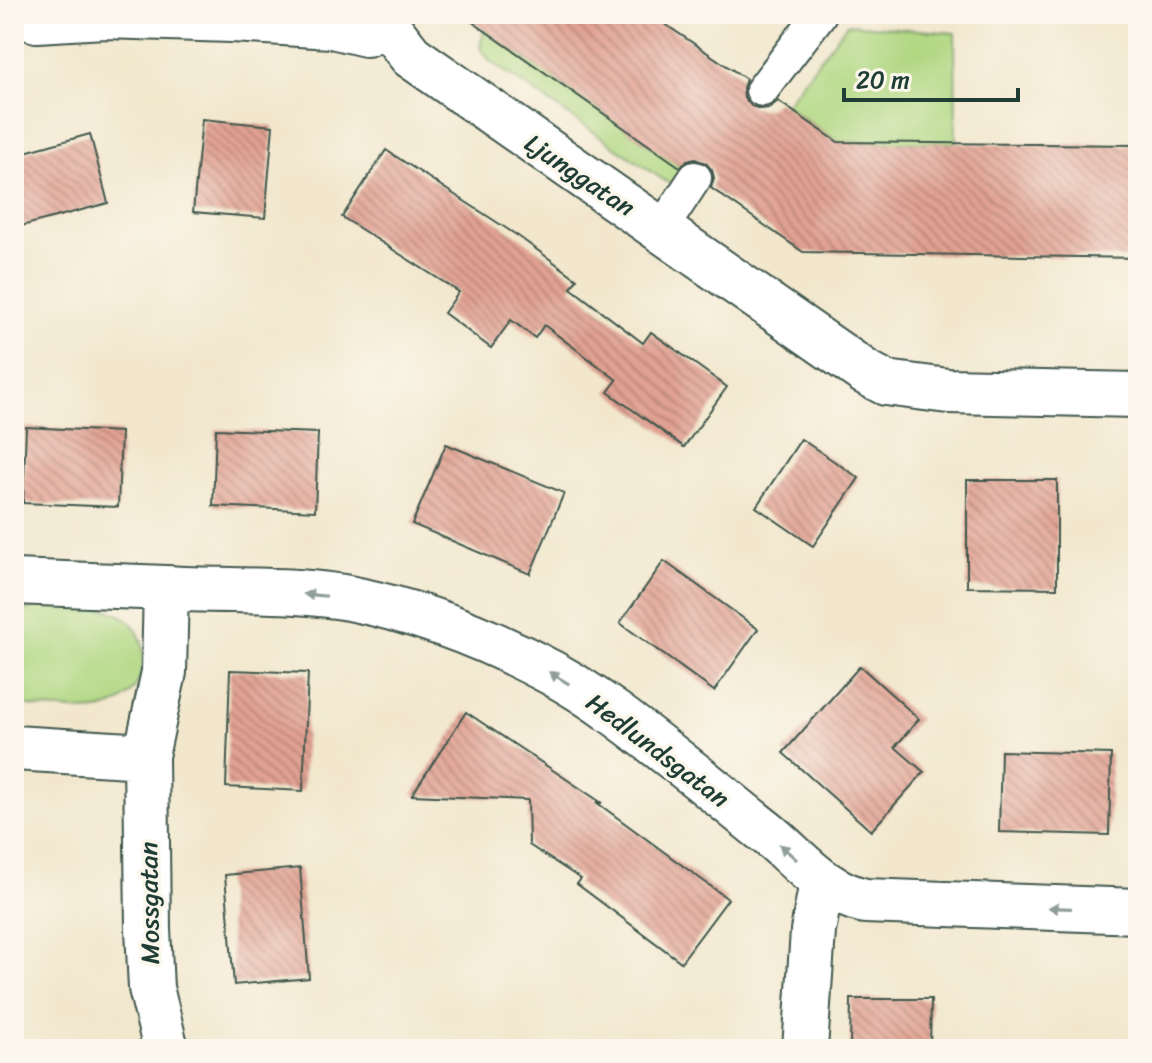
<svg xmlns="http://www.w3.org/2000/svg" width="1152" height="1063" font-family="Sriracha,sans-serif">
  <defs>
    <pattern id="building-back-hatch" width="6" height="6" patternUnits="userSpaceOnUse" patternTransform="scale(2)"><rect width="6" height="6" fill="#e1a192"/><path d="M-1 5l2 2M0 0l6 6M5-1l2 2" fill="none" stroke="#b68478"/></pattern>
  </defs>
  <rect width="100%" height="100%" fill="#fbf7ec"/>
  <filter id="ink" filterUnits="userSpaceOnUse"><feTurbulence type="fractalNoise" baseFrequency=".0125" numOctaves="2"/><feDisplacementMap in="SourceGraphic" scale="16" xChannelSelector="R" yChannelSelector="G"/><feConvolveMatrix kernelMatrix="1 2 1 2 8 2 1 2 1" color-interpolation-filters="sRGB"/></filter>
  <filter id="wash" filterUnits="userSpaceOnUse"><feTurbulence type="fractalNoise" baseFrequency=".006" numOctaves="4" result="noise"/><feDisplacementMap in="SourceGraphic" scale="32" xChannelSelector="R" yChannelSelector="G"/><feGaussianBlur stdDeviation="1.8" result="paint"/><feColorMatrix in="noise" values="0 0 0 0 0 0 0 0 0 0 0 0 0 0 0 0 0 1.4 0 .05"/><feComposite in="paint" operator="in"/></filter>
  <g filter="url(#wash)">
    <rect width="100%" height="100%" fill="#f2e7cd"/>
    <path fill="#b0d781" stroke="#688a5a" stroke-width="2" d="M847 24 955 33 956 143 838 142 785 105Z
      M484 30 692 175 680 183H668L491 62 480 48Z
      M43 603C68 604 99 603 122 616 154 635 149 688 116 704 98 713 82 711 62 709 44 708 29 709 14 699V615Z"/>
    <g id="blocks">
      <path fill="url(#building-back-hatch)" d="M461 14H650L746 79 743 88 744 97 751 106 760 109 769 108 778 101 838 142 1138 145V258L803 252 711 188 714 178 712 170 706 163 695 159 687 161 680 167Z
        M202 119 273 126 265 218 193 212Z
        M90 134 108 203 14 228V155Z
        M386 150 518 236 577 279 571 288 643 343 651 332 727 387 684 447 608 392 617 380 544 325 535 338 511 320 491 348 444 313 459 292 342 217Z
        M26 427 121 432 118 507 23 503Z
        M216 429 318 433 315 511 213 506Z
        M801 439 859 478 813 546 756 507Z
        M446 444 564 493 530 574 412 524Z
        M967 480H1057V588L967 587Z
        M664 561 758 629 714 691 620 623Z
        M860 666 919 719 895 747 924 772 871 831 783 753Z
        M230 670 308 673 303 791 226 787Z
        M466 712 602 803 596 802 728 899 681 962 577 884 581 879 529 845 528 800 412 795Z
        M1001 751 1111 754 1109 835 999 832Z
        M300 868 309 978 234 985 225 875Z
        M851 999H931L930 1049H850Z"/>
    </g>
  </g>
  <g filter="url(#ink)">
    <use href="#blocks" fill-opacity="0" stroke="#3f564b" stroke-width="2"/>
    <g fill="none" stroke-linecap="round" stroke-linejoin="round">
      <g stroke="#3f564b" stroke-width="36">
        <path id="lane" d="M762 90 820 14
          M661 230 695 178"/>
      </g>
      <g stroke="#3f564b" stroke-width="48">
        <path id="street" d="M16 14 37 20 104 16 232 20 332 26 366 34 386 24 411 56 865 372 886 383 948 391 1138 395
          M14 582 166 588 164 672 146 756 148 929 151 988 166 1049
          M166 588C228 592 293 587 354 599 422 613 491 640 552 673 600 699 644 735 686 768 713 789 740 812 767 833 799 859 823 892 865 901L1138 911
          M14 748 146 756
          M805 1049 813 931 822 882"/>
      </g>
      <use href="#lane" stroke="#fff" stroke-width="32"/>
      <use href="#street" stroke="#fff" stroke-width="44"/>
    </g>
    <defs><path id="oneway-solid" d="M-6-.8H1V-3.2L6.5 0L1 3.2V.8H-6Z" transform="scale(2)"/></defs>
    <g fill="#8f9e9a">
      <use href="#oneway-solid" transform="translate(315 595) rotate(-174)"/>
      <use href="#oneway-solid" transform="translate(559 678) rotate(-149)"/>
      <use href="#oneway-solid" transform="translate(788 852) rotate(-138)"/>
      <use href="#oneway-solid" transform="translate(1060 908) rotate(-178)"/>
    </g>
  </g>
  <g text-anchor="middle" dominant-baseline="central" stroke-width="7" stroke-linejoin="round" paint-order="stroke">
    <g font-size="26" fill="#1f3d34" stroke="#fbf7ec">
      <text transform="translate(580 175) rotate(34)">Ljunggatan</text>
      <text transform="translate(658 750) rotate(37)">Hedlundsgatan</text>
      <text transform="translate(149 903) rotate(-91)">Mossgatan</text>
    </g>
  </g>
  <rect width="1152" height="1063" fill="none" stroke="#fbf7ec" stroke-width="48"/>
  <path d="M844 88v12h174v-12" fill="none" stroke="#1f3d34" stroke-width="4"/>
  <text x="856" y="88" font-size="24" fill="#1f3d34" stroke="#fbf7ec" stroke-width="6" paint-order="stroke">20 m</text>
</svg>
